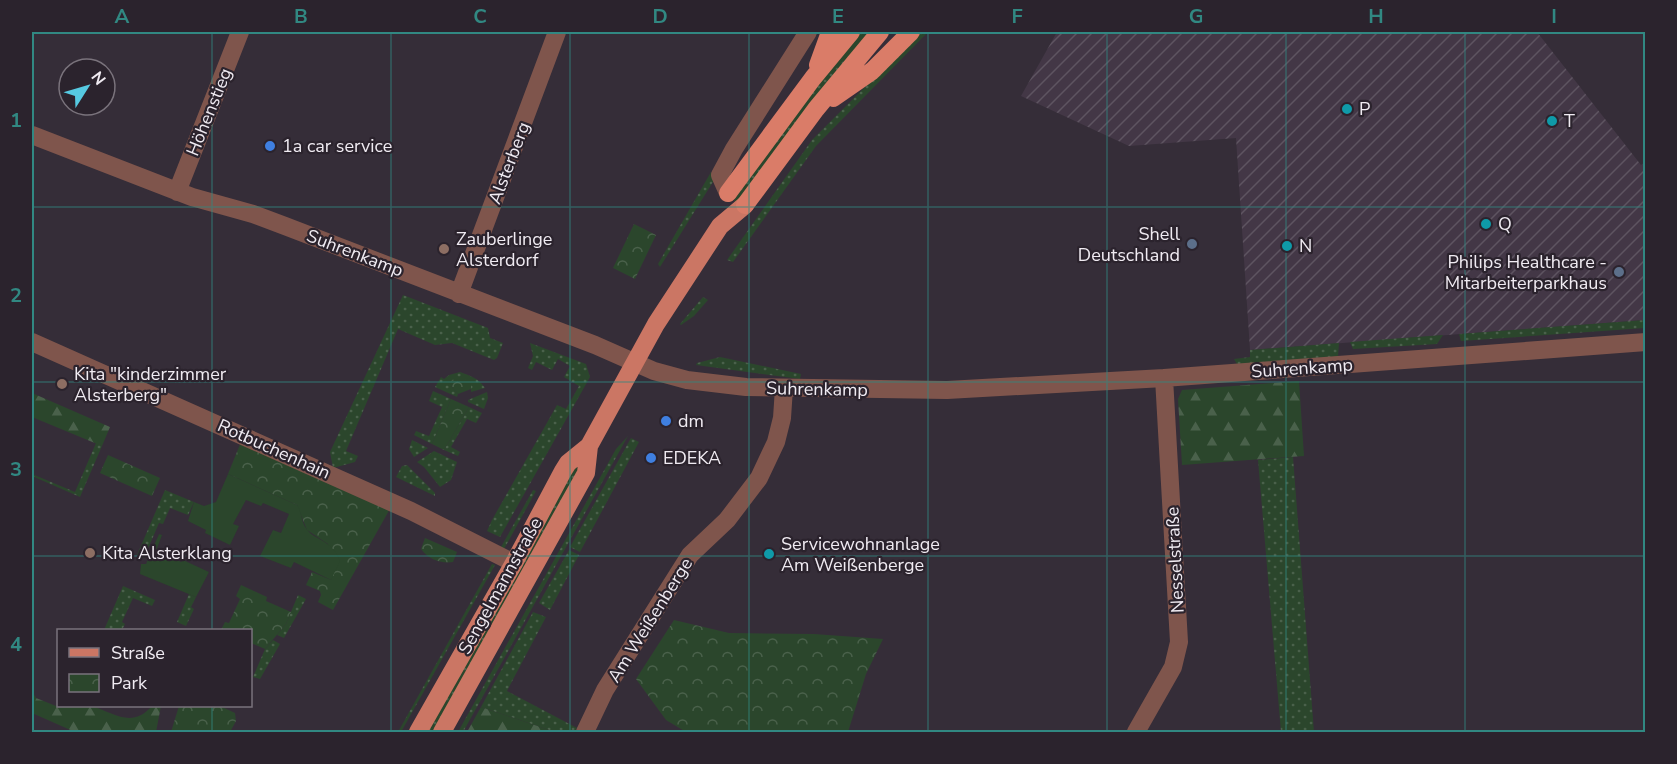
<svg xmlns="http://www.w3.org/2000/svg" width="1677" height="764" font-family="'Nunito Sans',sans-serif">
  <defs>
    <pattern id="industrial-furrows" width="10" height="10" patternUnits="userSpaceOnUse" patternTransform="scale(1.5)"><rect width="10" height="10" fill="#433746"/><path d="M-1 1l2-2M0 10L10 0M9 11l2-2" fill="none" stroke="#5e5461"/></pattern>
    <pattern id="grass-dots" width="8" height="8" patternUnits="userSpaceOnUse" patternTransform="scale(1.5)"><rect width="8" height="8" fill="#2b462c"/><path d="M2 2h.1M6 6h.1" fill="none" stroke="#4a614b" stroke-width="1.8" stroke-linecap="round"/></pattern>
    <pattern id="forest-firs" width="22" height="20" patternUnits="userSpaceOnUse" patternTransform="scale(1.5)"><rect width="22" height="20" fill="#2b462c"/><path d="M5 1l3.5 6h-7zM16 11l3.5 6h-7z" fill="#4a614b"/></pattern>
    <pattern id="park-crowns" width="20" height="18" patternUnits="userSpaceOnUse" patternTransform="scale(1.5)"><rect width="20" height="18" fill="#2b462c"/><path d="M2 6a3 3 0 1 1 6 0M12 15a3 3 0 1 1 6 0" fill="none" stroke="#4a614b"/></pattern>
  </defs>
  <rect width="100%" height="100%" fill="#352d38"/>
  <path fill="url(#industrial-furrows)" d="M1057 32H1537L1641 165 1645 162V320L1250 350 1236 138 1129 146 1021 96Z"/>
  <path fill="url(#grass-dots)" d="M860 32H869L737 203 734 201 735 198 792 119Z
    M920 32H928L816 146 733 262 727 260 812 140Z
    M711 172 716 177 660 267 658 264Z
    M403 295 488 328 490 338 503 343 497 358 494 360 452 343 435 345 398 329 346 451 358 456 355 462 333 468 330 452Z
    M703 297 708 300 694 316 681 325 680 324Z
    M1645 320V328L1461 341 1459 334Z
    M1443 335 1437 344 1353 349 1350 342Z
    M530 343 586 364 590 377 500 537 487 531 492 520 557 405 566 409 579 386 564 377 570 366 558 359 552 370 536 362 532 370 528 368 533 356Z
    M1339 343 1338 357 1238 366 1234 359 1250 357V350Z
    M720 357 801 374 800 379 696 365 697 363Z
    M460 372C471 376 478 378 485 388L471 392V385L453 381 451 386 458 394 457 397 435 387 441 377 444 379 449 375Z
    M433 391 451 399 432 444 414 435 416 431 429 436 442 407 429 401Z
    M487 392 488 398 484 409 468 402V400Z
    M469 407 482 413 476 423 467 419 451 447 460 452 458 456 444 450Z
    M628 436 463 732H458L616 449Z
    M631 438 639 442 580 552 570 547Z
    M412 440 428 448 414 457 409 449Z
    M96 443 102 446 80 497 32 476V474L75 492Z
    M434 451 457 462 451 480 440 487 424 467 417 462Z
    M1293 457 1314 732H1281L1258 460Z
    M407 465 435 493V496L396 477 402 466Z
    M574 466 579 468 433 732H425Z
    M165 490 194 502 188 515 170 508 163 524 159 523 144 558 137 555Z
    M533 490 536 491 504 549 501 547Z
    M569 550 579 555 550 610 539 603Z
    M492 564 495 565 401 732H398Z
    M123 586 155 600 152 606 133 598 122 622 125 624 122 630H104Z
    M189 594 196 597 191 607 194 609 186 626 177 622Z
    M298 595 306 599 284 638 277 635 286 624Z
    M533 612 546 617 507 691 577 728 575 732H555L481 707Z
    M273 640 280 644 260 679 253 677 265 649Z"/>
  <path fill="url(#forest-firs)" d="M1299 381 1304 456 1182 465 1178 399 1182 390Z
    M32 393 110 427 102 446 32 417Z
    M32 691 36 698 56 706 58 701V706C69 706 82 703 92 706 114 713 132 729 152 706H161L156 732H75L32 713Z
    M481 707 555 732H467Z"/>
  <path fill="url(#park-crowns)" d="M634 224 656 235 635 279 613 268Z
    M461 377 469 381 471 385V389L458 394 451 386 452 381Z
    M451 399 469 407 444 450 432 444Z
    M241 442 391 507 333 610 318 602 321 595 320 591 306 585 312 572 331 580 328 544 307 530 297 505 228 474Z
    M108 455 160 478 152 496 100 473Z
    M425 538 457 552 453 562C441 564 428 559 421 549Z
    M241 585 267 597 266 601 291 612 286 624 265 649 251 643 250 630H221L225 622 229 623 240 599 236 596Z
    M674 620 729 633 814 634 883 639 866 674 848 732H686L666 720 636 679Z
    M179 706H220L235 713 236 721 230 732H171Z"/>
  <path fill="#2b462c" d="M228 474 297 505C302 512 301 521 306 528 314 541 331 538 340 561L331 580 294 562 291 568 260 556 273 530 281 533 289 514 263 503 261 506 246 500 233 524 239 526 230 545 205 533 206 530 188 521 194 502 204 506 216 502Z
    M159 534 162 535 156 551 181 562 183 560 209 572 196 597 140 574 141 564H146Z"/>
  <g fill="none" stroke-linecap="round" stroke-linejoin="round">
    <path stroke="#7f554c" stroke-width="18" d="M32 135 192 197 253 214 285 226 595 345 654 371 687 380 746 387 947 390 1164 378 1646 342
      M177 192 240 32
      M728 193 720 175 734 149 808 32
      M459 294 557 32
      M32 342 411 511 514 563
      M585 732 605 690 690 555 727 520 759 478 776 442 782 418 784 388
      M1136 732 1173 667 1179 642 1164 378"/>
    <path stroke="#cb7664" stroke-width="18" d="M418 732 514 563 563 471 568 463 589 446 656 324 720 226 745 205
      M442 732 586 473 589 446"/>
    <path stroke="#da7c68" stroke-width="18" d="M818 65 830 32
      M833 98 872 71 911 32
      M728 193 813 78 851 32
      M745 205 816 109 880 32"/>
  </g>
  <path fill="none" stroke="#318882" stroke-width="1.5" stroke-opacity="0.55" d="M212 32V630M391 32V732M570 32V732M749 32V732M928 32V732M1107 32V732M1286 32V732M1465 32V732M32 207H1646M32 382H1646M32 556H1646M212 706V732"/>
  <g fill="#0f9aa8" stroke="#2b232d" stroke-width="2">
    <circle cx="1347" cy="109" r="6"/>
    <circle cx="1552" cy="121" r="6"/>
    <circle cx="1486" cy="224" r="6"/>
    <circle cx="1287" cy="246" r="6"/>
    <circle cx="769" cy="554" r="6"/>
  </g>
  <g fill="#3f7fe0" stroke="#2b232d" stroke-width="2">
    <circle cx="270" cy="146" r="6"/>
    <circle cx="666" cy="421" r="6"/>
    <circle cx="651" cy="458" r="6"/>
  </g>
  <g fill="#5c6f8a" stroke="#2b232d" stroke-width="2">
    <circle cx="1192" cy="244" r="6"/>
    <circle cx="1619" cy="272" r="6"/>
  </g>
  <g fill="#8d6e63" stroke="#2b232d" stroke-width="2">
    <circle cx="444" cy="249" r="6"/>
    <circle cx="62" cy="384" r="6"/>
    <circle cx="90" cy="553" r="6"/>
  </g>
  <g text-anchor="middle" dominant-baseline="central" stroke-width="4.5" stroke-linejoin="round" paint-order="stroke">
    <g font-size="18" fill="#f0ebf2" stroke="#2b232d" text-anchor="start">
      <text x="1359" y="109">P</text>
      <text x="1564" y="121">T</text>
      <text x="282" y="146">1a car service</text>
      <text x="1498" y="224">Q</text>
      <text x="1180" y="234" text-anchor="end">Shell<tspan x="1180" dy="21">Deutschland</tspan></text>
      <text x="456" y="239">Zauberlinge<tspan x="456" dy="21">Alsterdorf</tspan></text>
      <text x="1299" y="246">N</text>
      <text x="1607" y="262" text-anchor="end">Philips Healthcare -<tspan x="1607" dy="21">Mitarbeiterparkhaus</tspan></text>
      <text x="74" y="374">Kita "kinderzimmer<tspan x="74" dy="21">Alsterberg"</tspan></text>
      <text x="678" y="421">dm</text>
      <text x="663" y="458">EDEKA</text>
      <text x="781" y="544">Servicewohnanlage<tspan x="781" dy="21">Am Weißenberge</tspan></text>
      <text x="102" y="553">Kita Alsterklang</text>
    </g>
    <g font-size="18" fill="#f0ebf2" stroke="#2b232d">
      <text transform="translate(209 112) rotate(-68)">Höhenstieg</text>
      <text transform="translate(509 163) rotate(-69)">Alsterberg</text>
      <text transform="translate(355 253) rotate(21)">Suhrenkamp</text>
      <text transform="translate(1302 368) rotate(-4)">Suhrenkamp</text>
      <text transform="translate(817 389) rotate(1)">Suhrenkamp</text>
      <text transform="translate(274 449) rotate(24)">Rotbuchenhain</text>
      <text transform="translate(1175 560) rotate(-93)">Nesselstraße</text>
      <text transform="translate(500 586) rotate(-61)">Sengelmannstraße</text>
      <text transform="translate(650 620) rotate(-58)">Am Weißenberge</text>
    </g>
  </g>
  <rect width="1677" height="764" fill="none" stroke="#2b232d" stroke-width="66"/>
  <rect x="57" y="629" width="195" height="78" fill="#2b232d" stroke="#7a737c" stroke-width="1.5"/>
  <rect x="69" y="648" width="30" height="9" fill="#cb7664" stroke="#7a737c" stroke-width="1.5"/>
  <text x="111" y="659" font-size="18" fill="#f0ebf2">Straße</text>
  <rect x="69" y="674" width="30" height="18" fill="url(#park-crowns)" stroke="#7a737c" stroke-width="1.5"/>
  <text x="111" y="689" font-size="18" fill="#f0ebf2">Park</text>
  <g transform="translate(87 87) rotate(53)"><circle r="28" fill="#2b232d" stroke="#7a737c" stroke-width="1.5"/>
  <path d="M0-4.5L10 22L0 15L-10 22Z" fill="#56c9e1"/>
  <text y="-9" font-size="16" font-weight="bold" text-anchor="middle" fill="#f0ebf2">N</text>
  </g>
  <rect x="33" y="33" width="1611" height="698" fill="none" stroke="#318882" stroke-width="2"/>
  <g font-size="20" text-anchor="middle" font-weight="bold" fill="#318882">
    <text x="122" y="23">A</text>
    <text x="301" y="23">B</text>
    <text x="480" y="23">C</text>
    <text x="660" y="23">D</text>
    <text x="838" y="23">E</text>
    <text x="1017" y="23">F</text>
    <text x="1196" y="23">G</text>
    <text x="1376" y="23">H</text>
    <text x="1554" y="23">I</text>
    <text x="16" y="127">1</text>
    <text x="16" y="302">2</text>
    <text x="16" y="476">3</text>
    <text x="16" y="651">4</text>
  </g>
</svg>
